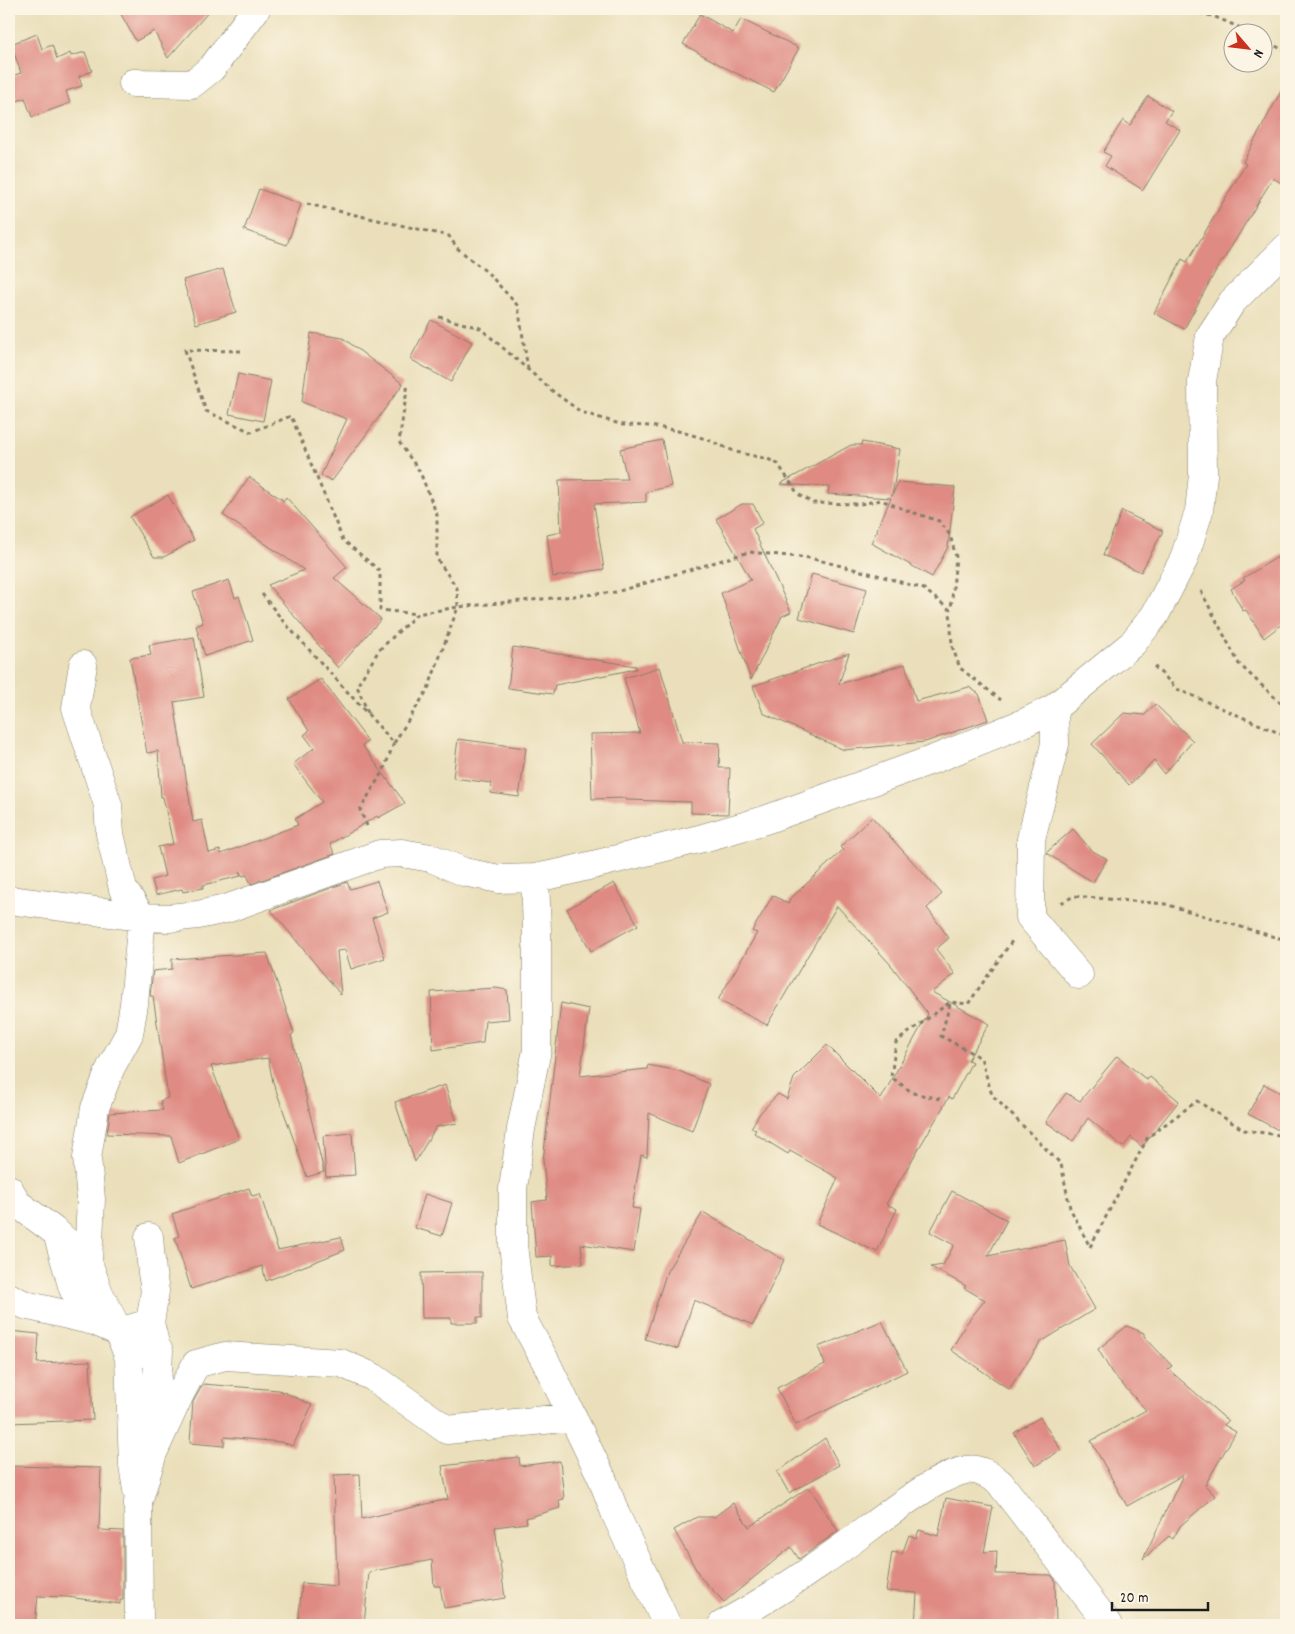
<svg xmlns="http://www.w3.org/2000/svg" width="1295" height="1634" font-family="Dekko,sans-serif">
  <rect width="100%" height="100%" fill="#fcf5e5"/>
  <filter id="ink" filterUnits="userSpaceOnUse"><feTurbulence type="fractalNoise" baseFrequency=".02" numOctaves="2"/><feDisplacementMap in="SourceGraphic" scale="10" xChannelSelector="R" yChannelSelector="G"/><feConvolveMatrix kernelMatrix="1 2 1 2 8 2 1 2 1" color-interpolation-filters="sRGB"/></filter>
  <filter id="wash" filterUnits="userSpaceOnUse"><feTurbulence type="fractalNoise" baseFrequency=".0096" numOctaves="4" result="noise"/><feDisplacementMap in="SourceGraphic" scale="20" xChannelSelector="R" yChannelSelector="G"/><feGaussianBlur stdDeviation="1.12" result="paint"/><feColorMatrix in="noise" values="0 0 0 0 0 0 0 0 0 0 0 0 0 0 0 0 0 1.4 0 .05"/><feComposite in="paint" operator="in"/></filter>
  <g filter="url(#wash)">
    <rect width="100%" height="100%" fill="#eadfba"/>
    <g id="blocks">
      <path fill="#df8b83" d="M118 9H211L168 58 154 31 136 41Z
        M700 14 733 33 741 19 799 48 774 92 724 67 683 44Z
        M37 34 42 49 52 45 57 59 70 53 71 56 85 52 92 71 79 76 82 86 66 91 70 103 32 117 25 98 17 101 9 79V77L21 73 11 44Z
        M1286 82V186L1273 178 1222 262 1221 261 1184 329 1154 313 1182 259 1187 262 1246 164 1243 162Z
        M1148 96 1172 111 1165 121 1180 130 1143 190 1105 166 1111 156 1103 152 1123 120 1130 125Z
        M259 189 301 204 287 245 244 230Z
        M223 269 236 312 196 324 183 280Z
        M431 320 472 342 451 382 410 359Z
        M311 333 343 338 403 384 332 481 321 475 347 419 302 402Z
        M238 374 271 381 263 421 229 414Z
        M662 440 671 486 646 492V502L594 504 604 569 553 577 547 535 561 532 559 480 627 479 620 449Z
        M862 442 900 449 892 496 898 482 955 487 948 547 932 577 871 543 891 498 828 494 829 487 780 484 851 445H861Z
        M249 477 284 501 286 497 347 567 334 578 381 619 338 668 268 585 304 570 223 515Z
        M168 495 194 540 164 557H154L130 517Z
        M742 504H753L763 523 753 529 791 612 782 616 751 680 721 593 751 580 716 519Z
        M1122 511 1163 531 1141 572 1103 555Z
        M1286 552V621L1264 638 1246 610 1243 611 1231 589 1245 580 1243 578Z
        M812 574 867 589 854 634 799 618Z
        M229 580 235 598 239 596 253 640 205 656 196 626 203 623 193 592Z
        M194 637 204 697 174 702 193 822 202 820 209 853 220 850 221 854 298 825 295 819 322 802 293 764 314 748 304 735 309 731 289 699 321 679 368 741 362 745 405 803 378 818 377 816 330 844 335 854 251 884 247 875 243 876 239 871 241 876 203 885V888L183 892 182 889 156 895 152 880 165 876 158 847 173 844 163 797H161L158 751 147 753 130 658 151 655 149 645Z
        M513 647 636 666V669L555 685 553 694 508 688Z
        M849 653 839 684 905 664 916 701 969 687 979 694 988 720 925 742 844 750 763 713 753 686Z
        M660 667 682 742 720 743 719 768H730L728 814 691 813V802L626 800V798L592 799 590 734 640 733 624 678Z
        M1155 704 1193 741 1164 774 1154 761 1129 785 1092 744 1124 713 1145 715Z
        M458 739 526 748 519 797 490 793 491 783 453 778Z
        M872 817 942 894 927 908 949 938 936 949 955 974 932 992 989 1024 968 1060 972 1062 952 1099 949 1097 886 1204 897 1209 877 1252 817 1224 838 1178 790 1151 788 1154 754 1133 756 1130 751 1128 760 1113 778 1094 787 1099 794 1078 827 1045 881 1099 928 1014 891 965 837 906 767 1025 718 1000 757 933 752 931 773 895 788 904 790 899 843 850 840 847Z
        M1073 829 1091 850 1107 859 1093 882 1046 853Z
        M377 881 388 912 372 918 385 958 351 969 345 950 337 951 341 995 271 910 347 882 350 889Z
        M614 883 638 925 591 951 567 909Z
        M267 953 294 1033 291 1035 324 1172 307 1177 273 1082 268 1058 211 1066 239 1139 179 1163 171 1136 107 1134 110 1113 163 1110 160 1101 168 1098 153 996H150L153 971 172 969V959Z
        M496 988 507 990 509 1019 485 1021 483 1043 433 1050 431 992Z
        M561 1003 589 1009 580 1076 647 1069 648 1065 679 1071 709 1084 692 1131 649 1113 647 1157 641 1155 632 1208 640 1209 634 1252 581 1244 583 1264 552 1266V1256L536 1257 532 1202 547 1200 543 1161Z
        M1117 1056 1147 1080 1150 1077 1179 1101 1142 1147 1131 1137 1123 1147 1088 1118 1073 1141 1046 1122 1066 1093 1080 1101Z
        M1264 1084 1286 1096V1134L1248 1114Z
        M445 1085 457 1123 436 1127 415 1162 395 1102Z
        M352 1133 355 1175 326 1177 323 1136Z
        M249 1188 252 1196 260 1194 278 1250 341 1237 345 1250 266 1281 262 1266 191 1289 175 1238 179 1236 172 1214Z
        M952 1191 1007 1220 988 1256 1065 1240 1070 1266 1095 1309 1041 1342 1009 1389 951 1350 966 1324 985 1300 964 1288 966 1286 931 1267 943 1265 954 1245 930 1232Z
        M425 1194 452 1203 442 1236 415 1228Z
        M703 1212 784 1260 753 1325 694 1300 678 1349 645 1339 667 1271Z
        M470 1272H482V1318L477 1317V1323H451V1318H422L421 1273Z
        M882 1321 907 1371 796 1425 777 1388 825 1364 818 1347Z
        M1127 1326 1144 1333V1336L1172 1366 1168 1369 1228 1421 1224 1425 1236 1432 1205 1485 1215 1496 1180 1526 1173 1539 1169 1536 1143 1559 1183 1475 1127 1506 1091 1441 1146 1410 1112 1373 1098 1349Z
        M9 1331 39 1334 37 1363 90 1361 93 1420 9 1423Z
        M203 1384 279 1390 312 1405 293 1446 281 1442 224 1437V1446L190 1443 193 1402Z
        M1040 1417 1061 1450 1035 1466 1014 1433Z
        M825 1438 839 1465 789 1493 777 1472Z
        M519 1457 520 1466 560 1461 564 1499 559 1500 560 1508 526 1518 527 1523 495 1527 505 1598 444 1608 440 1586H434L432 1560 369 1572 364 1625H298L302 1583 337 1586 334 1475 360 1474 362 1519 448 1499 442 1466Z
        M9 1466 101 1468 99 1530 123 1531V1600H120V1604L67 1597 38 1596 35 1625H9Z
        M809 1487 838 1531 799 1559 791 1547 724 1602 701 1578 674 1530 697 1517H714L733 1503 749 1527Z
        M946 1498 993 1507 984 1552 997 1551 996 1574 1051 1575 1055 1580 1056 1625H915L917 1593 886 1591 892 1552 902 1554 909 1535 916 1538 919 1530 938 1536Z"/>
    </g>
  </g>
  <g filter="url(#ink)">
    <use href="#blocks" fill-opacity="0" stroke="#837e6b" stroke-width="1"/>
    <g fill="none" stroke-linecap="round" stroke-linejoin="round">
      <g stroke="#837e6b" stroke-width="29">
        <path id="street" d="M133 83 192 84 212 68 256 9
          M83 665 76 708 108 805 110 834 123 889 142 917 134 1004 129 1034 111 1067 95 1108 87 1158 91 1199 88 1262
          M1054 708 1055 744 1031 839 1030 917 1079 975
          M535 878 537 931V1050L521 1129 513 1189V1245L522 1318 547 1364 602 1478 616 1515 667 1625
          M9 900 142 917 169 918 198 915 226 909 380 854 402 853 431 858 464 872 499 879 535 878 560 873 703 838 765 820 937 758 1026 722 1054 708 1132 644 1155 615 1184 559 1199 511 1203 475 1202 381 1210 336 1232 302 1286 248
          M9 1189 18 1204 57 1233 88 1262 99 1293 119 1332 150 1323
          M57 1233 73 1289 99 1293
          M149 1237 152 1273 155 1291 150 1323 154 1339
          M9 1297 25 1305 94 1321 119 1332 129 1358 133 1465 137 1490
          M129 1358 154 1347 159 1351 154 1436
          M139 1625 138 1502 153 1453 181 1392 196 1364 225 1356 341 1363 373 1377 447 1430 573 1417
          M722 1625C756 1606 790 1585 822 1562 859 1537 892 1508 931 1485 942 1479 954 1472 966 1470 979 1467 991 1476 1000 1483L1109 1625"/>
      </g>
      <path stroke="#837e6b" stroke-width="3" stroke-dasharray="4 4" stroke-linecap="butt" d="M1176 9 1213 16 1250 32
        M1262 38 1286 52
        M307 204 449 236 457 248 488 273 518 306 528 369
        M439 317 480 328 555 393 581 412 623 425 651 426 678 431 706 439 736 452 768 459 778 464 798 494 813 503 860 504 881 500 906 510 939 521 950 535 956 557 951 609
        M241 351 185 350 206 411 251 432 291 416 343 540 380 571V610L417 614
        M1201 591 1239 664 1286 708
        M262 594 283 621 394 743 384 769 360 810 367 826
        M1154 666 1177 689 1286 736
        M368 713 357 686 379 650 417 614 458 607 616 592 749 552 810 558 877 575 924 589 950 610 952 646 960 668 1001 700
        M394 743 428 689 458 607 457 588 437 559V515L420 472 399 442 408 383
        M1061 903 1074 896 1165 904 1278 938H1286
        M950 1004 941 1036 981 1058 992 1095 1061 1164 1070 1208 1090 1247
        M940 1099 913 1093 891 1077 896 1042 950 1002 968 1004 1012 941
        M1090 1247 1148 1137 1197 1101 1244 1130 1286 1136"/>
      <use href="#street" stroke="#fff" stroke-width="28"/>
    </g>
  </g>
  <rect width="1295" height="1634" fill="none" stroke="#fcf5e5" stroke-width="30"/>
  <g transform="translate(1248 48) rotate(118)"><circle r="24" fill="#fcf5e5" stroke="#a29e95"/>
  <path d="M0-4L9 19L0 12L-9 19Z" fill="#c8321e"/>
  <text y="-8" font-size="14" font-weight="bold" text-anchor="middle" fill="#1c1c1c">N</text>
  </g>
  <path d="M1112 1602v8h96v-8" fill="none" stroke="#1c1c1c" stroke-width="2.5"/>
  <text x="1120" y="1602" font-size="15" fill="#1c1c1c" stroke="#fcf5e5" stroke-width="4" paint-order="stroke">20 m</text>
</svg>
